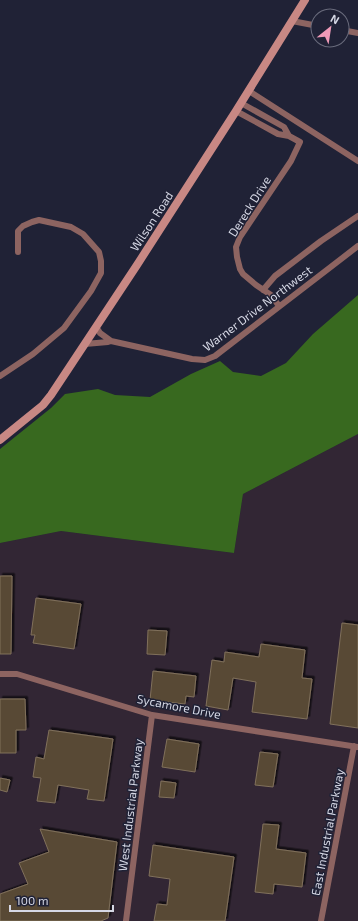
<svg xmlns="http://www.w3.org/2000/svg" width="358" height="921" font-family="'Exo 2',sans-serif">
  <defs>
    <filter id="shadow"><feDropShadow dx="2.5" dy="-2.5" stdDeviation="0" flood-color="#0009"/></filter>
  </defs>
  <rect width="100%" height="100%" fill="#202236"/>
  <path fill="#322634" d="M358 434V921H0V543L61 531 234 553 243 494Z"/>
  <path fill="#38691f" d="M358 295V434L243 494 234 553 61 531 0 543V449L51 408 65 394 98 389 115 395 150 397 191 374 220 361 233 372 261 376 286 363 313 334Z"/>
  <path fill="#584a35" stroke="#80705b" filter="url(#shadow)" d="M0 576H12L11 654H0Z
    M36 598 81 604 74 649 33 643 35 635H31Z
    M342 623 358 625V728L330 724Z
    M148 630 167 631 165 655 147 654Z
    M261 644 305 650 302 678 312 679 307 719 252 712 256 682 233 678 228 710 206 706 212 660 224 662 225 652 259 657Z
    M153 671 196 676 194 697 186 696 185 704 150 700Z
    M0 699H25L26 730H16V753H0Z
    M49 730 113 739 104 801 87 799 89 790 58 785 55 803 37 801 41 778 33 777 36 757 44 759Z
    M167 739 199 744 195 772 162 767Z
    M260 752 278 754 273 787 255 785Z
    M0 778 10 780 7 792 0 790Z
    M161 781 176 783 174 798 159 797Z
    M263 824 279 825 276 849 306 853 302 887 274 884 273 894 255 892Z
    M40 829 117 842 108 918 101 921H0V894L28 884 19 863 49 852Z
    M153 845 234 857 225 921H154L157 904 167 905 170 879 149 876Z"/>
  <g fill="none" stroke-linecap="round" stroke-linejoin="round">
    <path stroke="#8d6461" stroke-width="6" d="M292 21 318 26
      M342 30 358 33
      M249 91 358 161
      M241 103 284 127 289 136
      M236 111 278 134 289 136 300 142 291 161 240 237 236 247 237 257 240 269 243 274 256 285 271 295 279 306
      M263 290 275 276 321 241 358 216
      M96 327 100 333 111 341 192 359 205 360 215 356 358 246
      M85 344 108 342 111 341
      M0 376 33 354 64 328 91 291 101 273V261L99 252 83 234 71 227 39 220 32 222 23 226 18 231V252
      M0 674H17L152 715 358 747
      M126 921 152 715
      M321 921 354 746"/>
    <path stroke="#c88884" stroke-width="8" d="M0 440 43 405 51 395 137 265 236 111 305 0"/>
  </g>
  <g text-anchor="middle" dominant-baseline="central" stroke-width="3" stroke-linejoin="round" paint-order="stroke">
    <g font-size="12" fill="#d6d8e5" stroke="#202236">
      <text transform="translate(249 206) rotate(-58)">Dereck Drive</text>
      <text transform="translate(151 221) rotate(-57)">Wilson Road</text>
      <text transform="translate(257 308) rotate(-37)">Warner Drive Northwest</text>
      <text transform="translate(179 706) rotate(11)">Sycamore Drive</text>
      <text transform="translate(130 805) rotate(-83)">West Industrial Parkway</text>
      <text transform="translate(327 832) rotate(-79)">East Industrial Parkway</text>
    </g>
  </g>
  <g transform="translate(330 28) rotate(30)"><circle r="19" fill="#202236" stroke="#696b7c"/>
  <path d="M0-3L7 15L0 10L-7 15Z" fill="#ef9ab8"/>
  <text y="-6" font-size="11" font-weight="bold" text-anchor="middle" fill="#d6d8e5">N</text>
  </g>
  <path d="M10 905v6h103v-6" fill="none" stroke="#d6d8e5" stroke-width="2"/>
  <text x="16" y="905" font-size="12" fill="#d6d8e5" stroke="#202236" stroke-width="3" paint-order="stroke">100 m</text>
</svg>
